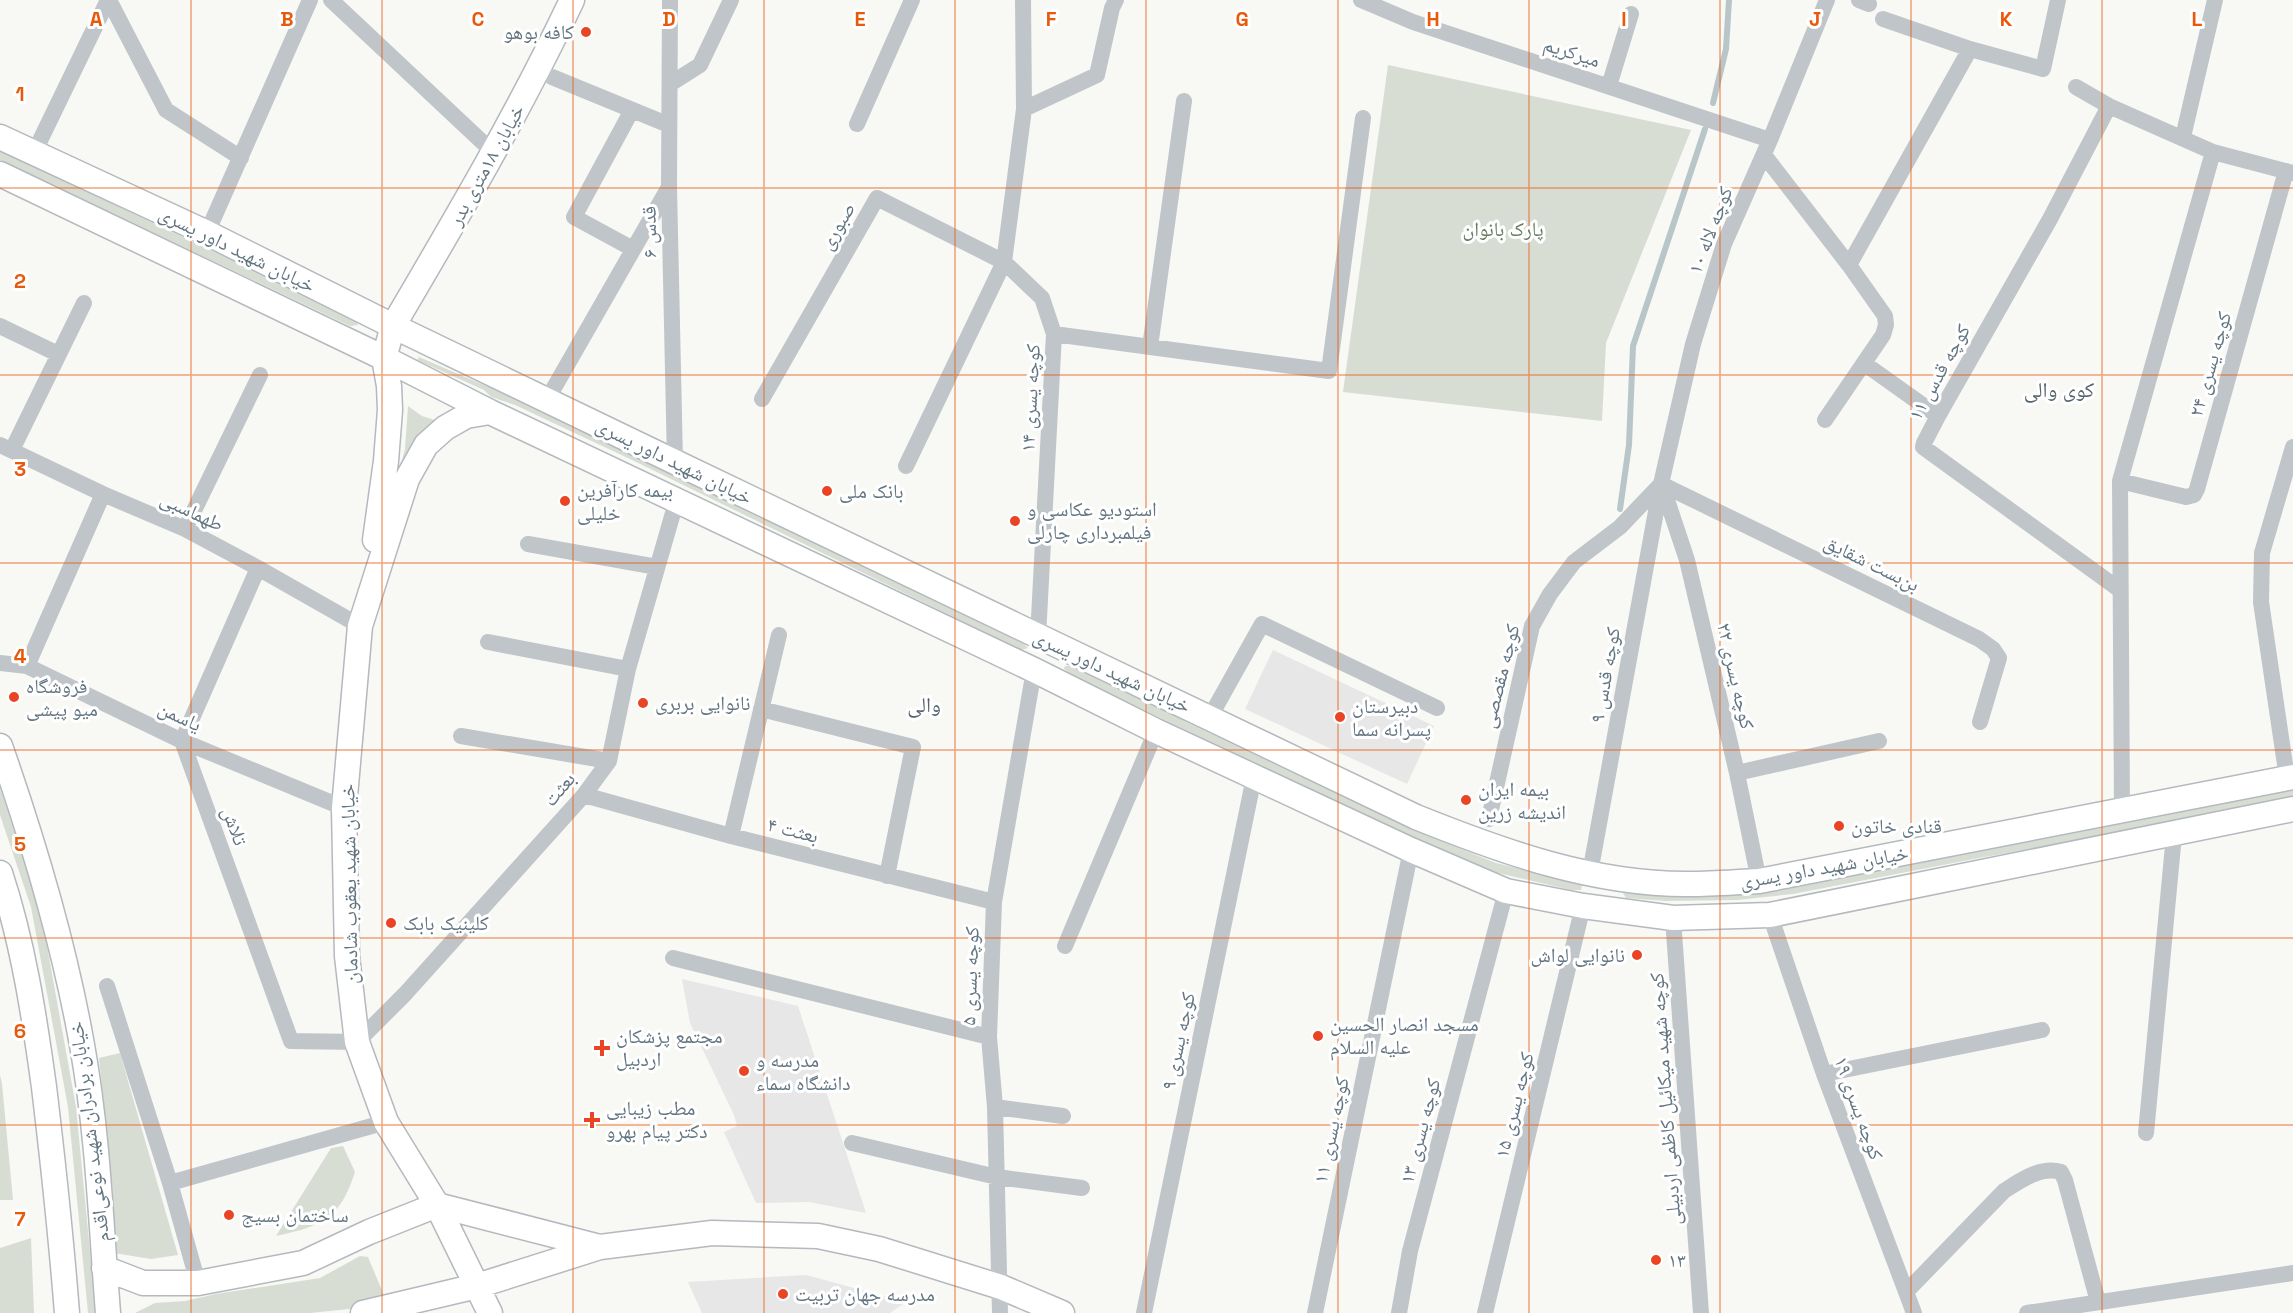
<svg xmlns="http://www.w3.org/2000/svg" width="2293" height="1313" font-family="'Space Grotesk','Noto Naskh Arabic',sans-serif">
  <rect width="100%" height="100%" fill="#f8f8f5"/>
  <path fill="#e6e7e6" d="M1273 650 1434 726 1407 784 1245 709Z
    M682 979 798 1006 866 1213 809 1202 756 1203 724 1132 737 1126 734 1115 690 1023Z
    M806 1275 906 1302 890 1313H702L688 1282Z"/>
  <path fill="#d8ddd4" d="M1388 65 1691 130 1606 343 1602 421 1343 392Z
    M0 151 355 318 358 325 350 326 0 160Z
    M419 357 486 386 501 390 1021 641 1028 648 1021 650 632 460 515 405 491 397 484 390 417 360Z
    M408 406 422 416 435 420 420 434 393 493 405 449Z
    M1065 666H1072L1161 706 1186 722 1416 831 1496 863 1582 884 1581 890H1571L1498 873 1413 839 1071 675 1064 669Z
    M2293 785V798L2125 832 1979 858 1793 894 1737 900 1666 901 1626 898 1623 893 1626 889 1666 892Z
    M0 788 40 907 76 1107 96 1313H88L68 1107 31 907 0 815Z
    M120 1053 178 1255 151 1259 114 1253 113 1193 99 1058Z
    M0 1075 2 1084 13 1200H0Z
    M343 1146 355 1172C340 1219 322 1226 276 1236L331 1148Z
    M31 1238 34 1313H0V1248Z
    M360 1256 368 1257 388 1305 310 1313H135L155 1303 185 1301 216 1294 320 1278Z"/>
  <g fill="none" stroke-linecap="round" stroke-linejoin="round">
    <path stroke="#b8c6c9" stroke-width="6" d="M1713 103 1726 49 1729 0
      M1620 509 1629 445 1633 346 1705 129"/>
    <g stroke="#b3b9be" stroke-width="27">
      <path id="secondary" d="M0 137 207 233 393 326 675 462 1416 817C1503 852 1595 885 1690 884 1713 884 1736 882 1759 881L2293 777
        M0 174 384 358 490 412 1034 670 1156 731 1411 850 1506 891 1583 906 1673 918 1770 915 2293 809
        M375 540 386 461 390 410 389 386 384 358 393 326C456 219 519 112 572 0
        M0 746C34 843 64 943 82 1045 98 1133 101 1224 108 1313
        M0 873C23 943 34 1014 44 1087 53 1162 61 1237 67 1313
        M104 1268 143 1283H198L303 1263 369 1232 437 1205 600 1247
        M363 1313 477 1286 600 1247 712 1233 818 1236 879 1249 1001 1287 1062 1313
        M490 1313 437 1205 386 1122 357 1042 347 956 344 808 360 626 407 479 426 445 445 428 466 416 490 412"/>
    </g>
    <path stroke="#c0c5c9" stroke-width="16" d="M109 0 166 110 241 158
      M331 0 494 153
      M670 0 669 187 675 462
      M1023 0 1024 109 1004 262 1042 298 1054 334 1038 637
      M1361 0 1413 22 1770 140
      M1859 0 1869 4
      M1883 19 1970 49 2043 69 2058 0
      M552 77 669 125
      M670 84 700 65 731 0
      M1609 86 1631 14
      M2076 87 2109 106 2213 152 2293 173
      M2109 106 2050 219 1938 416 1924 443 1923 447 2120 590
      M1024 109 1097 75 1112 8 1116 0
      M632 110 574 217 633 249
      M857 124 912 0
      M2183 137 2215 0
      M34 153 108 0
      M1764 155 1849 265 1885 316 1886 325 1883 335 1825 420
      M207 233 310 0
      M1849 265 1970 49
      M0 326 58 354
      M1054 334 1329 371 1363 118
      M1150 347 1184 101
      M1865 364 1938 416
      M762 399 877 198 1004 262 906 466
      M547 400 669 187
      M0 445 103 494 185 529 258 568 360 626
      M12 450 84 303
      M2120 481 2186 497 2194 495 2197 489 2286 171
      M1661 484 1979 639 1993 649 1999 658 1980 722
      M1662 485 1687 560 1737 773 1759 881
      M185 529 260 375
      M528 544 657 567
      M258 568 182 741 291 1041 357 1042 405 994 584 795 609 761 628 669 677 499
      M488 642 628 669
      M0 663 27 666 182 741 344 808
      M27 666 103 494
      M761 709 913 747 887 876
      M1210 717 1262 624 1437 708
      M461 736 609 761
      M1737 773 1879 741
      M2287 778 2261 602 2262 553 2293 447
      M584 795 731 836 994 902
      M2122 811 2120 481 2213 152
      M1489 819 1532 626 1550 594 1574 562 1620 527 1661 484
      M731 836 779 635
      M1590 873 1661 484 1693 344 1724 244 1770 140 1827 0
      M1770 915 1824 1074 1914 1313
      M1673 918 1701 1313
      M1065 946 1156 731
      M673 958 989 1037
      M107 986 170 1183 198 1283
      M1824 1074 2042 1030
      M995 1107 1063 1116
      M2146 1133 2174 835
      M852 1143 997 1177 1082 1188
      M170 1183 386 1122
      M1906 1292 2004 1191C2021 1180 2041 1166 2061 1172L2065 1180 2098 1302
      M1000 1313 995 1107 989 1037 994 902 1034 670
      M1144 1313 1254 777
      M1315 1313 1411 850
      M1399 1313 1410 1251 1506 891
      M1485 1313 1583 906
      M2027 1313 2293 1273"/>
    <use href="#secondary" stroke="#fff" stroke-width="24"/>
  </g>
  <path fill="none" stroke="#e8590c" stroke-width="1.5" stroke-opacity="0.55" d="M191 0V1313M382 0V1313M573 0V1313M764 0V1313M955 0V1313M1146 0V1313M1338 0V1313M1529 0V1313M1720 0V1313M1911 0V1313M2102 0V1313M0 188H2293M0 375H2293M0 563H2293M0 750H2293M0 938H2293M0 1125H2293"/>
  <g fill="#e94524" stroke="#fff" stroke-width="2">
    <circle cx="586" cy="32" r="6"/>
    <circle cx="827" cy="491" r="6"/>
    <circle cx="565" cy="501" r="6"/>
    <circle cx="1015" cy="521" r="6"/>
    <circle cx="14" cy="697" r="6"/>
    <circle cx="643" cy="703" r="6"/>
    <circle cx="1340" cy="717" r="6"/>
    <circle cx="1466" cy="800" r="6"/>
    <circle cx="1839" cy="826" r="6"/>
    <circle cx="391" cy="923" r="6"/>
    <circle cx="1637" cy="955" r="6"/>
    <circle cx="1318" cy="1036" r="6"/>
    <path d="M599 1039h6v6h6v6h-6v6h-6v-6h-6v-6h6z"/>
    <circle cx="744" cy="1071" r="6"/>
    <path d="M589 1111h6v6h6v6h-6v6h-6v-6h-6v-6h6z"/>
    <circle cx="229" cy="1215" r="6"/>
    <circle cx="1656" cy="1260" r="6"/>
    <circle cx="783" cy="1294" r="6"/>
  </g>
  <g text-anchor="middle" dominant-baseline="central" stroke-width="6" stroke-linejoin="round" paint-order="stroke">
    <g font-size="20" fill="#627581" stroke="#fff" text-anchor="start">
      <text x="574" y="32" text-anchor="end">کافه بوهو</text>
      <text x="577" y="490">بیمه کارآفرین<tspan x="577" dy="23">خلیلی</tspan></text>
      <text x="839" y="491">بانک ملی</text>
      <text x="1027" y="509">استودیو عکاسی و<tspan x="1027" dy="23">فیلمبرداری چارلی</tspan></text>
      <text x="26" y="686">فروشگاه<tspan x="26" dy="23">میو پیشی</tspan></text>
      <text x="655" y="703">نانوایی بربری</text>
      <text x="1352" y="706">دبیرستان<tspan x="1352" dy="23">پسرانه سما</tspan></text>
      <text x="1478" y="789">بیمه ایران<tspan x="1478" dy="23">اندیشه زرین</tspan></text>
      <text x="1851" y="826">قنادی خاتون</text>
      <text x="403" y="923">کلینیک بابک</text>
      <text x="1625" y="955" text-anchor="end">نانوایی لواش</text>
      <text x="1330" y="1024">مسجد انصار الحسین<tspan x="1330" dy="23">علیه السلام</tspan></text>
      <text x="616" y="1036">مجتمع پزشکان<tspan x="616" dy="23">اردبیل</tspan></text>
      <text x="756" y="1060">مدرسه و<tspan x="756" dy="23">دانشگاه سماء</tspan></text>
      <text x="606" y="1108">مطب زیبایی<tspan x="606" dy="23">دکتر پیام بهرو</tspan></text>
      <text x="241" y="1215">ساختمان بسیج</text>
      <text x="1668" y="1260">۱۳</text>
      <text x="795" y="1294">مدرسه جهان تربیت</text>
    </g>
    <g font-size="20" fill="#627581" stroke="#fff">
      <text transform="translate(1572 52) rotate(18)">میرکریم</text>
      <text transform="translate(486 165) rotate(-61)">خیابان ۱۸متری بدر</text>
      <text transform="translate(837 226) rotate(-60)">صبوری</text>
      <text transform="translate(1710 230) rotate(-69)">کوچه لاله ۱۰</text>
      <text transform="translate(649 232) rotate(-91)">قدس ۶</text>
      <text transform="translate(237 249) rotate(26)">خیابان شهید داور یسری</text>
      <text transform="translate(2210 364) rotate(-74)">کوچه یسری ۲۴</text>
      <text transform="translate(1939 372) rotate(-61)">کوچه قدس ۱۱</text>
      <text transform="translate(1030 398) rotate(-87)">کوچه یسری ۱۴</text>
      <text transform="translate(674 461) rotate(26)">خیابان شهید داور یسری</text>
      <text transform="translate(192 511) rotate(25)">طهماسبی</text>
      <text transform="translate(1872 563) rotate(26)">بن‌بست شقایق</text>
      <text transform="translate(1112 671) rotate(25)">خیابان شهید داور یسری</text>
      <text transform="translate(1605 675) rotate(-80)">کوچه قدس ۹</text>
      <text transform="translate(1500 676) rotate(-76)">کوچه مقصصی</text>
      <text transform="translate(1736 676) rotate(77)">کوچه یسری ۲۲</text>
      <text transform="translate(180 716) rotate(25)">یاسمن</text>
      <text transform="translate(559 789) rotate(-50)">بعثت</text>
      <text transform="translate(235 826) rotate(70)">تلاش</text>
      <text transform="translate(793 830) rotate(14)">بعثت ۴</text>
      <text transform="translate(1824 867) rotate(-10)">خیابان شهید داور یسری</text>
      <text transform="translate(349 884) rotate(-91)">خیابان شهید یعقوب شادمان</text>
      <text transform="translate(970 976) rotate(-88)">کوچه یسری ۵</text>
      <text transform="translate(1178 1041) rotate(-78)">کوچه یسری ۹</text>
      <text transform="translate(1665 1099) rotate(-94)">کوچه شهید میکائیل کاظمی اردبیلی</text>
      <text transform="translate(1514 1105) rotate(-76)">کوچه یسری ۱۵</text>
      <text transform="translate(1859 1108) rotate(70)">کوچه یسری ۱۹</text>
      <text transform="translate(1331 1130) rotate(-78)">کوچه یسری ۱۱</text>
      <text transform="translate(1420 1131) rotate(-75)">کوچه یسری ۱۳</text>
      <text transform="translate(89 1132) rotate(-97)">خیابان برادران شهید نوعی‌اقدم</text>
    </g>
    <g font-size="20" fill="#677961" stroke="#fff">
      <text x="1503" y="229">پارک بانوان</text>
    </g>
    <g font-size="21" fill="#54636c" stroke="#fff">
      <text x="2059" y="389">کوی والی</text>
      <text x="924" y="704">والی</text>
    </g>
  </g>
  <g font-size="20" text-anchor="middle" font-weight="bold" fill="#e8590c" stroke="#fff" stroke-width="6" stroke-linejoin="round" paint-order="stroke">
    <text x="96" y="26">A</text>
    <text x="287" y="26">B</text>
    <text x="478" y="26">C</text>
    <text x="669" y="26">D</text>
    <text x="860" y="26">E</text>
    <text x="1051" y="26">F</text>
    <text x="1242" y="26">G</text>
    <text x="1433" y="26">H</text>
    <text x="1624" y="26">I</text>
    <text x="1815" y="26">J</text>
    <text x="2006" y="26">K</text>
    <text x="2197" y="26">L</text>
    <text x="20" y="101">1</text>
    <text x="20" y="288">2</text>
    <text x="20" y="476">3</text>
    <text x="20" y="663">4</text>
    <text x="20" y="851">5</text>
    <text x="20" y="1038">6</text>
    <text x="20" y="1226">7</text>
  </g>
</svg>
